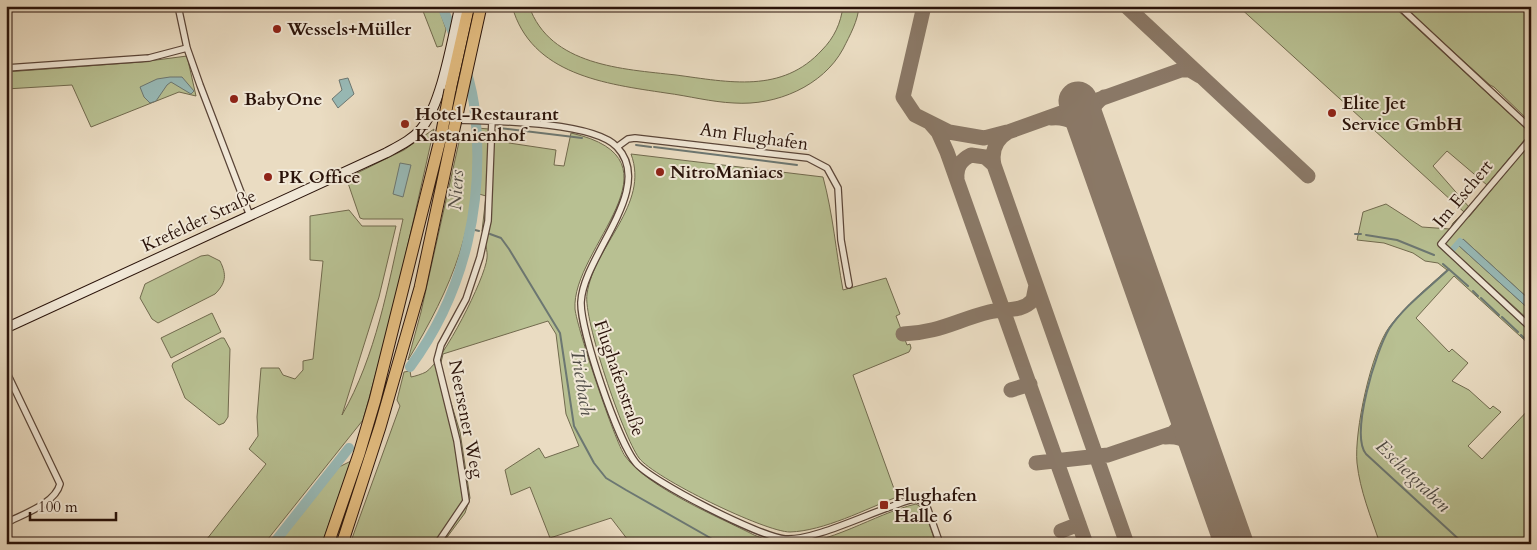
<svg xmlns="http://www.w3.org/2000/svg" width="1537" height="550" font-family="Cardo,serif">
  <rect width="100%" height="100%" fill="#eadcc2"/>
  <filter id="stains"><feTurbulence type="fractalNoise" baseFrequency=".004" numOctaves="4"/><feColorMatrix values="0 0 0 0 .2 0 0 0 0 .09 0 0 0 0 .02 0 0 0 .5 -.17"/></filter>
  <radialGradient id="worn" r=".72"><stop offset=".6" stop-color="#630" stop-opacity="0"/><stop offset="1" stop-color="#630" stop-opacity=".3"/></radialGradient>
  <path fill="#b8c092" stroke="#716a4e" d="M421 6H438L446 29 442 46 437 47Z
    M512 6H529C550 66 623 69 676 75 729 82 782 94 822 50 834 38 841 23 843 6H859C858 21 850 35 843 49 823 86 776 106 734 103 711 102 689 96 666 93 606 84 531 75 512 6Z
    M1238 6H1393L1525 128 1526 138 1487 185 1447 151 1433 166 1469 207 1464 212 1469 217 1531 142V301L1463 239 1458 245 1531 311V322L1453 251 1531 330V346L1454 276 1416 318 1449 352 1452 349 1468 363 1452 381 1469 390 1490 409 1493 406 1501 412 1468 446 1482 459 1531 407V544H1380C1371 517 1360 491 1357 463 1354 432 1371 351 1390 326 1406 305 1427 288 1447 270L1438 263 1425 261 1413 253 1384 243 1357 240 1363 212 1386 204 1422 227 1450 229 1453 223 1464 212Z
    M1403 6H1531V123L1494 87 1490 85Z
    M187 56 196 96 179 92 91 127 72 85 6 89V72L141 62Z
    M477 128 489 129 509 143 556 150 554 165 564 166 571 133C690 160 571 248 575 309 577 328 615 442 625 456 648 488 719 517 754 535 764 539 774 543 784 544 830 546 873 514 916 504L924 509 936 544H631L611 518 550 538 530 487 511 495 505 470 539 448 545 458 579 446 566 414 556 334 548 321 443 354 440 367 460 432 470 498 465 513 442 544H350L400 406 397 400 404 372 410 371 411 377C416 376 422 374 426 372 443 361 485 279 487 258 488 250 484 244 486 236L482 231 486 196 479 194Z
    M434 129 393 311 363 420 264 544H203L266 464 249 449 258 436 257 417 261 368H279L283 375 295 379 303 370V361L313 359 323 261 310 260V216L349 210 362 226H396L379 297 342 415C376 356 388 286 403 219H363L360 218 348 183 351 176 404 150Z
    M461 133 474 134C480 222 452 287 408 360L421 312Z
    M631 154 823 177C833 214 836 252 843 290L886 278 900 314 896 316 907 345 910 344 911 348 909 352 853 375 897 497C866 509 824 531 790 532 765 532 654 478 639 458 623 436 583 319 587 294 594 245 650 205 631 154Z
    M208 255 220 261C227 275 226 283 215 294L158 323 152 319 140 298 145 284 201 256Z
    M212 313 221 332 171 358 161 338Z
    M221 338H224L230 349 228 417 224 423 219 425 185 398 172 366 173 363Z
    M351 461 322 544H276L339 467Z"/>
  <path fill="#98bab7" stroke="#6c7772" d="M170 77H182L194 91 191 94 171 82 167 85 156 101 150 103 144 97 140 87 157 79Z
    M348 78 354 94 338 108 332 99 342 90 339 80Z
    M400 163 411 165 403 197 393 194Z
    M1463 239 1531 301V311L1458 245Z"/>
  <g fill="none" stroke-linecap="round" stroke-linejoin="round">
    <path stroke="#6c7772" stroke-width="2" d="M499 128 582 138
      M636 145 651 147
      M654 147 797 165
      M471 229 479 231
      M490 234 501 238 509 249 560 333 574 426 594 463 606 478 626 490 721 544
      M1355 234H1361
      M1366 235 1397 240 1434 255
      M1443 264 1468 286
      M1449 269C1429 288 1404 306 1389 329 1376 351 1350 434 1366 454L1464 544
      M1473 291 1478 296
      M1481 298 1499 315
      M1502 317 1518 332
      M1521 335 1524 338
      M1527 341 1531 344"/>
    <path stroke="#98bab7" stroke-width="6" d="M1453 249 1460 241 1466 247"/>
    <path stroke="#98bab7" stroke-width="10" d="M410 367C466 291 486 198 474 104 469 71 455 37 442 6
      M273 544 349 448"/>
    <path stroke="#8a7866" stroke-width="15" d="M924 6 903 97 915 115 949 132 984 138 1007 132
      M1126 6 1308 176
      M1051 118C1069 116 1080 125 1091 138
      M931 124 938 132 947 152 1086 544
      M1091 138C1090 121 1088 107 1104 97
      M957 178C956 167 961 160 971 155L985 157 994 165
      M903 334C938 333 957 320 989 312 1005 308 1021 313 1033 300L1036 285
      M1011 390 1030 384
      M1165 437C1186 435 1196 446 1206 463
      M1036 463 1108 455 1173 433 1185 421 1186 406
      M1061 531 1079 524
      M1127 544 994 165C991 151 996 139 1008 132L1181 70H1190L1200 76"/>
    <path stroke="#8a7866" stroke-width="39" d="M1078 101 1234 544"/>
    <g stroke="#5a4538" stroke-width="8">
      <path id="street" d="M178 6 187 48 200 85 250 216
        M1399 6 1531 129
        M6 68 149 58 187 48
        M454 120C489 121 593 121 617 147 656 188 583 256 581 302 580 330 618 442 636 463 652 482 760 537 785 539 811 541 863 516 890 507 899 504 908 499 917 499L926 504 940 544
        M1531 138 1441 244 1531 328
        M617 147 628 139 635 138 808 158 827 168 838 188 841 240 849 285
        M6 371 60 484C55 504 23 514 6 523
        M437 544 466 501 457 441 437 360 441 345 466 299 480 257 488 221 492 120"/>
    </g>
    <g stroke="#2a130a" stroke-width="11">
      <path id="secondary" d="M6 328 386 153C399 146 412 140 421 129 442 103 452 40 460 6"/>
    </g>
    <g stroke="#2a130a" stroke-width="13">
      <path id="highway" d="M450 90 469 6
        M328 544 359 454 375 400 441 136
        M342 544 380 427 420 288 452 138"/>
    </g>
    <use href="#street" stroke="#f1e8d7" stroke-width="5.5"/>
    <use href="#secondary" stroke="#f1e8d7" stroke-width="9"/>
    <use href="#highway" stroke="#e5be81" stroke-width="11"/>
    <g stroke="#2a130a" stroke-width="13" stroke-linecap="butt">
      <path id="highway-bridge" d="M441 136 450 90
        M452 138 481 6"/>
    </g>
    <use href="#highway-bridge" stroke="#e5be81" stroke-width="11"/>
  </g>
  <g fill="#8f2418" stroke="#f1e8d7" stroke-width="2">
    <circle cx="277" cy="29" r="5"/>
    <circle cx="234" cy="99" r="5"/>
    <circle cx="1332" cy="113" r="5"/>
    <circle cx="405" cy="124" r="5"/>
    <circle cx="660" cy="172" r="5"/>
    <circle cx="268" cy="177" r="5"/>
    <rect x="879" y="500" width="10" height="10" rx="2.5"/>
  </g>
  <g text-anchor="middle" dominant-baseline="central" stroke-width="4" stroke-linejoin="round" paint-order="stroke">
    <g font-size="18" font-weight="bold" fill="#2a130a" stroke="#f1e8d7" text-anchor="start">
      <text x="287" y="29">Wessels+Müller</text>
      <text x="244" y="99">BabyOne</text>
      <text x="1342" y="103">Elite Jet<tspan x="1342" dy="21">Service GmbH</tspan></text>
      <text x="415" y="114">Hotel-Restaurant<tspan x="415" dy="21">Kastanienhof</tspan></text>
      <text x="670" y="172">NitroManiacs</text>
      <text x="278" y="177">PK Office</text>
      <text x="894" y="495">Flughafen<tspan x="894" dy="21">Halle 6</tspan></text>
    </g>
    <g font-size="18" fill="#2a130a" stroke="#f1e8d7">
      <text transform="translate(754 137) rotate(8)">Am Flughafen</text>
      <text transform="translate(1463 194) rotate(-50)">Im Eschert</text>
      <text transform="translate(199 221) rotate(-25)">Krefelder Straße</text>
      <text transform="translate(619 378) rotate(71)">Flughafenstraße</text>
      <text transform="translate(466 419) rotate(79)">Neersener Weg</text>
    </g>
    <g font-size="19" font-style="italic" fill="#504d47" stroke="#f1e8d7">
      <text transform="translate(456 190) rotate(-87)">Niers</text>
      <text transform="translate(582 382) rotate(81)">Trietbach</text>
      <text transform="translate(1413 476) rotate(44)">Eschetgraben</text>
    </g>
  </g>
  <rect width="1537" height="550" fill="none" stroke="#eadcc2" stroke-width="25"/>
  <rect x="8" y="8" width="1522" height="535" fill="none" stroke="#2a130a" stroke-width="2.5"/>
  <rect x="12" y="12" width="1512" height="525" fill="none" stroke="#2a130a"/>
  <path d="M30 512v8h86v-8" fill="none" stroke="#2a130a" stroke-width="2.5"/>
  <text x="38" y="512" font-size="15" fill="#2a130a" stroke="#f1e8d7" stroke-width="4" paint-order="stroke">100 m</text>
  <rect width="100%" height="100%" filter="url(#stains)"/>
  <rect width="100%" height="100%" fill="url(#worn)"/>
</svg>
